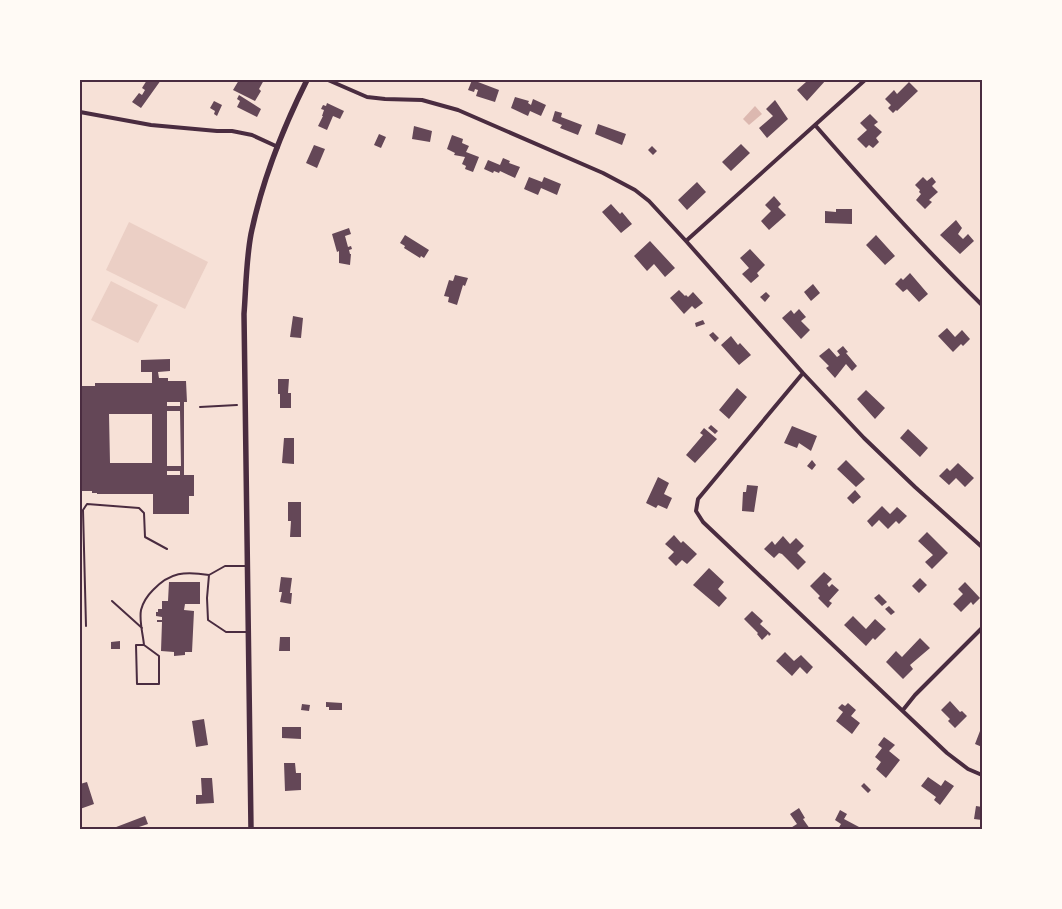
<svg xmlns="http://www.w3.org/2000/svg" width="1062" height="909" font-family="'Varela Round',sans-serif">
  <rect width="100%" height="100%" fill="#f7e1d7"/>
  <path fill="#ebcfc5" d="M129 222 208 262 185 309 106 270Z
    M111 281 158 305 138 343 91 320Z"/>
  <path fill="#dcb8b0" d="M755 106 762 114 749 125 743 119Z"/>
  <path fill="#644757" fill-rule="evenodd" d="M147 80H161L141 108 132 102 139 93 142 95 145 90 142 88Z
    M239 80H264L259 89 261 91 255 101 233 90Z
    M472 80H479L478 82 499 90 495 102 476 96 478 90 475 89 474 92 468 90Z
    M804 80H826L807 101 797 90 806 82Z
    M909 82 918 91 897 111 896 110 893 113 888 108 891 105 885 99 894 90 897 94Z
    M239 95 261 109 257 117 237 107 240 101 237 99Z
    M515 97 529 101 528 103 531 105 533 99 546 105 541 116 530 111 528 116 511 108Z
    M775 100 788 119 767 138 759 128 773 116 766 109Z
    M214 101 222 105 217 116 214 114 215 111 210 108Z
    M327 103 344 111 340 119 333 116 327 130 318 126 323 116H322L324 110 321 109 323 105 326 106Z
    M555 111 562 113 561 117 582 125 578 135 560 128 562 125 552 121Z
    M870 114 878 122 874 125 882 132 876 138 879 142 873 148 869 145 866 148 857 139 867 130 860 123Z
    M598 124 626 134 622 145 595 134Z
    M414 126 432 131 430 142 412 139Z
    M379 134 386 137 381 148 374 145Z
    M452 135 463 139 462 143 469 146 466 152 479 157 473 172 465 169 466 166 462 164 465 157 454 155 455 153 447 149Z
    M741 144 750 153 731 171 722 162Z
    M314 145 325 149 317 168 306 163Z
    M652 146 657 151 653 155 648 150Z
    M503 158 510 161 509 163 520 167 515 178 500 171 499 173 494 171 493 173 484 169 488 160 500 165Z
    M529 177 542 182 544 177 561 184 557 195 541 188 538 195 524 189Z
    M923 177 927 181 932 177 936 182 932 186 938 192 929 200 932 202 925 209 916 200 921 194 919 192 920 190 915 185Z
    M697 182 706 192 687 210 678 200Z
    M774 196 781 204 778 207 786 215 769 230 761 221 771 211 765 205Z
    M611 204 620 214 622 212 632 224 621 233 602 212Z
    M836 209H852V224L825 223V211L836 212Z
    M956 220 962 228 958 234 963 239 968 234 974 241 960 254 940 235Z
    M349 228 351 234 345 236 348 247 351 246 352 249 349 250 350 254H351L350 265 339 263V251L337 252 332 234Z
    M405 235 429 250 424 258 421 256 420 258 404 248 405 246 400 243Z
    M876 235 895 256 885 265 866 245Z
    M650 241 675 268 665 277 654 264 647 271 634 256Z
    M750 249 765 265 757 273 759 276 751 283 742 274 749 268 740 258Z
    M910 273 928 294 919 302 907 289 903 292 895 284 901 278 903 280Z
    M455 275 468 278 465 286 463 285 457 305 448 302 449 297 444 296 449 280 453 281Z
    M813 284 820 293 811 301 804 292Z
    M679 290 685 296 686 295 688 297 693 292 703 303 695 309 692 306 684 314 670 298Z
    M766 292 770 296 765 302 760 297Z
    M799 309 806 317 801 321 810 330 801 339 782 318 791 310 794 314Z
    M293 316 303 318 301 338 290 337Z
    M703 320 705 324 696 327 695 323Z
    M947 328 955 337 962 330 970 339 963 346 961 344 953 352 938 336Z
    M713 332 719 338 715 342 709 335Z
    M731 336 738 345 740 343 751 355 739 365 721 345Z
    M843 346 848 352 846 353 857 366 852 371 846 364 835 378 826 368 829 366 819 356 829 348 837 357 840 355 837 351Z
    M170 359V371L158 372 159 378H168V381H186L187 402H184V475H194V496H189V514H153V494H97V493H92V491H80V386H95V383H152V372H141V360ZM167 402H180V406H167ZM167 411H180L181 466H167ZM109 414H152V463H110ZM167 471H180V475H167Z
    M278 379H289L288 393H291V408H280V394H278Z
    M737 388 747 397 729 419 719 410Z
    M866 390 885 408 875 419 857 399Z
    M711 425 718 431 715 434 708 428Z
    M792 426 817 436 811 451 799 443 797 448 784 443Z
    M704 428 717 439 695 463 686 455 703 435 700 433Z
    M908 429 928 448 920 457 900 438Z
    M284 438H294V464L282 463Z
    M812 460 816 465 812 470 807 466Z
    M846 460 865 479 856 487 837 469Z
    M958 463 974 478 965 487 956 478 949 485 939 476 947 468 950 471Z
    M658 477 669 483 664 494 672 498 667 509 658 505 656 508 646 503Z
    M747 485 758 486 754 512 742 511 743 492H746Z
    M855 490 861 497 853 504 847 498Z
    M288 502H301V537H290L291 521H288Z
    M882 506 890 514 897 507 907 516 899 524 896 521 888 529 879 520 872 527 867 521Z
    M927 532 948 553 932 569 925 562 933 555 918 541Z
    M674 535 681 543 683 541 697 554 687 564 682 560 676 566 668 558 674 552 665 544Z
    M783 536 790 544 796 538 804 546 797 553 806 562 798 570 782 554 779 553 774 558 764 549 772 541 775 545Z
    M709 568 724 582 718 589 727 598 719 607 693 585Z
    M824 572 832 579 827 584 829 587 832 584 839 590 829 601 832 603 828 608 818 598 820 596 810 586Z
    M281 577 292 578 290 593H292L291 604 280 602 282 592H279Z
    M920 578 927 585 919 593 912 586Z
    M169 582H200V604H185L184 610 194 611 192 652H185V655L174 656V652L161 651 162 622H157V620H162V617L156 616V612H158V609H162V601H168Z
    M965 582 980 598 973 605 971 602 961 612 953 604 963 594 958 589Z
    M879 594 887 602 882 606 874 598Z
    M889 606 895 612 891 615 885 609Z
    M752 611 763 621 760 624 771 634 769 636 768 634 762 640 757 634 758 633 744 619Z
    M853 616 866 629 875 619 886 629 875 640 873 638 866 646 844 625Z
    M280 637H290V651H279Z
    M920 638 930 648 910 665 913 669 903 679 886 662 896 651 902 657Z
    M120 641V649H111V642Z
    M785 652 794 661 801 655 813 667 807 674 800 667 792 676 776 661Z
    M950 701 960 712 962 711 967 716 955 728 948 721 950 719 941 710Z
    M326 702 342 703V710H329V707H326Z
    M848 703 856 710 851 716 860 723 852 734 836 721 843 712 838 708 842 704 845 706Z
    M302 704 310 705 309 711 301 710Z
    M204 719 208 745 196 747 192 721Z
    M282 727H301V739L282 738Z
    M980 731 982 732V747L975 744Z
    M884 737 895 745 889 751 900 760 886 778 876 769 881 762 875 757 882 748 878 745Z
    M284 763H295L296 773H301V790L285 791Z
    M928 777 941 786 945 780 954 786 940 805 934 800 936 797 921 786Z
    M201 778H212L214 803 196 804V795H202Z
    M87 782 94 804 80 809V784Z
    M864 783 871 790 868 793 861 786Z
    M976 806 982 807V820L974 819Z
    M799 808 805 818 803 819 810 829H789L797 824 790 814Z
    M840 810 847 814 844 819 859 827 858 829H838L841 824 835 820Z
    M145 816 148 824 133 829H111Z"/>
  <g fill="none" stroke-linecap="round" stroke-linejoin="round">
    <path stroke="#4a2c40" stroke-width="2" d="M200 407 237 405"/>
    <path stroke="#4a2c40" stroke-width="2" d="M112 601 142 628
      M86 626 83 510 87 504 139 508 144 513 145 537 167 549
      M247 632H226L208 620 207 598 209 575 225 566H247
      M144 645 159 656V684H137L136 645H144C143 634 139 621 141 610 143 602 147 596 153 590 170 572 185 571 209 575"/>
    <path stroke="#4a2c40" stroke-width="4" d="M328 80 367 97 385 99 422 100 458 110 603 173 635 190 649 201 686 241 803 373 864 438 915 487 982 547
      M80 112 151 125 217 131H232L252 135 278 147
      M815 125C869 187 924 248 982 305
      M686 241 865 80
      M803 373 698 499 696 511 703 522 947 753 968 769 982 775
      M903 710 915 695 982 628"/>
    <path stroke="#4a2c40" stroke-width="5.5" d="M251 829 244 314C246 288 246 261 251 234 262 181 283 128 307 80"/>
  </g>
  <rect width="1062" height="909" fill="none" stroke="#fffaf5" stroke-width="162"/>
  <rect x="81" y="81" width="900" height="747" fill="none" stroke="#4a2c40" stroke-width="2"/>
</svg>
